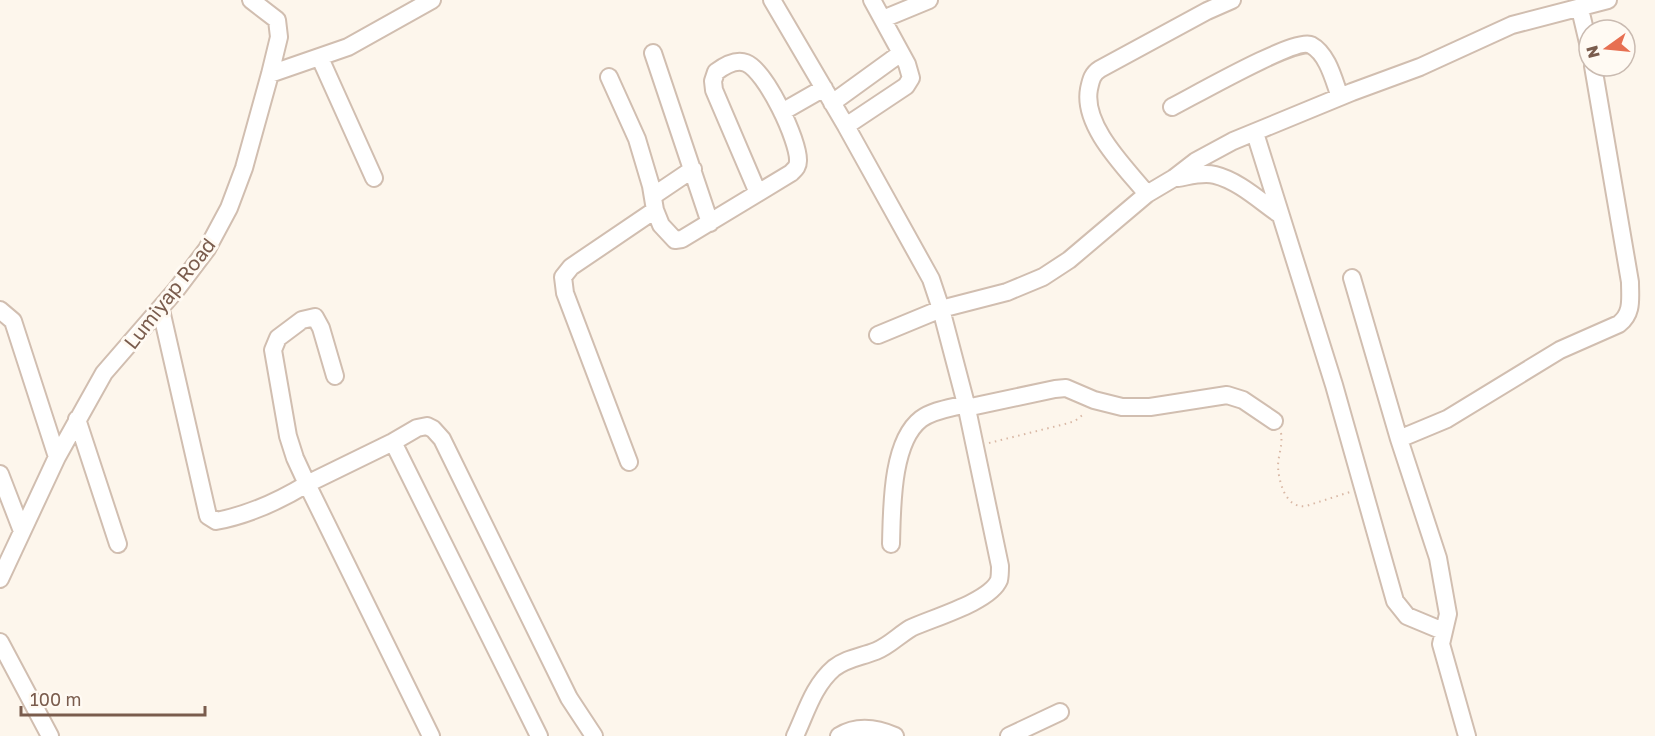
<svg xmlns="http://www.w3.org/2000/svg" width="1655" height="736" font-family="'Golos Text',sans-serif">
  <rect width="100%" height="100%" fill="#fdf6ec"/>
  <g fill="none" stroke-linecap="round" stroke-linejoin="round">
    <g stroke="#d1beb0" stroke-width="20">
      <path id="minor" d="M772 0 846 126 931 279 941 309 966 404 1000 566C1000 570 1000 576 999 580 990 602 932 618 911 628 899 635 889 646 876 651 861 657 847 658 834 668 813 686 806 713 795 736
        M1580 9 1589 47
        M883 19 929 0
        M653 53 710 223
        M320 58 374 178
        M270 74 348 47 432 0
        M609 77 637 139 651 186 655 210 661 225 675 240 682 239 791 173C795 169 798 167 798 161 799 141 766 71 746 63 736 59 724 66 716 72L713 81 714 90 758 193
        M832 103 901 53
        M1172 107C1192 97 1296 37 1311 45 1328 54 1334 81 1340 97
        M782 112 824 88
        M846 126 906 86 911 78 907 64 872 0
        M1255 133 1334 385 1395 601 1407 616 1443 631
        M1178 178C1190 176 1203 172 1215 175 1239 181 1260 201 1279 214
        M1147 194C1126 168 1082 126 1089 89 1091 80 1092 74 1100 69L1207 11 1232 0
        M653 196 693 169
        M1352 278 1399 439 1438 558 1448 614 1441 644 1467 736
        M0 310 13 321 57 457
        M161 310 208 516 216 521C248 515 279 501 307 484L431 736
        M878 335 941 309 1007 292 1043 277 1069 260 1147 194 1174 178 1196 161 1233 141 1352 92 1420 67 1512 25 1608 0
        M335 376 321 328 315 317 302 320 278 338 273 350 288 436 295 458 307 484 393 442 417 428 427 426 433 429 442 439 569 698 594 736
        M966 408 1055 389 1066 388 1094 400 1122 407H1150L1227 395 1243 400 1274 421
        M77 419 118 544
        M1399 439 1447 419 1560 350 1619 324C1633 313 1630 299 1630 282L1593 66
        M393 442 539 736
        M629 462 565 293 563 277 571 267 655 210
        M0 474 22 531
        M891 544C892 509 891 442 921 419 933 410 951 408 966 404
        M0 579 57 457 104 373 176 290 207 249 229 208 244 168 270 74 279 37 277 20 251 0
        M0 642 50 736
        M839 736C857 725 877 728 895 736
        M1009 736 1060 712"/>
    </g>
    <path stroke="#d9b8a5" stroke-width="2" stroke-dasharray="1.5 4.5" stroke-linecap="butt" d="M1281 433C1283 446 1278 455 1278 467 1279 483 1286 509 1306 506L1350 492
      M989 443 1065 424 1075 421 1085 413"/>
    <use href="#minor" stroke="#fff" stroke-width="16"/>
  </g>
  <g text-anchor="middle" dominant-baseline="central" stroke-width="6" stroke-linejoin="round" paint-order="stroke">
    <g font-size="20" fill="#7a5c4d" stroke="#fffaf3">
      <text transform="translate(169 293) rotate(-52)">Lumiyap Road</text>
    </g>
  </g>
  <g transform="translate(1607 48) rotate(255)"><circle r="28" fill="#fffaf3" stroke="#cabbb1" stroke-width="1.5"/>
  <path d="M0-4.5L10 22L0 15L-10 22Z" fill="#e76f51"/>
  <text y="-9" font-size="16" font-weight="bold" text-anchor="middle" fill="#7a5c4d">N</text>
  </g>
  <path d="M21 706v9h184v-9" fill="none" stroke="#7a5c4d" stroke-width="3"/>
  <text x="30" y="706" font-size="18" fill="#7a5c4d" stroke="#fffaf3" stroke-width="4.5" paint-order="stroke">100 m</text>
</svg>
